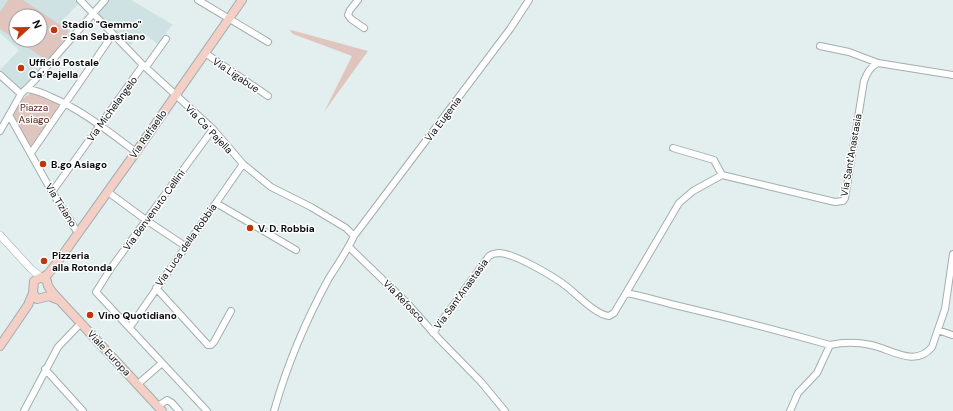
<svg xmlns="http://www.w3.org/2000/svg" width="953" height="411" font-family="'DM Sans',sans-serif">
  <rect width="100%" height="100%" fill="#e3eeef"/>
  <path fill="#cee2e4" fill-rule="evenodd" d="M0 0H82L60 23 75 34 27 89 19 91 0 70 19 50 0 33ZM16 16H40V40H16Z
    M110 0H131L175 26 172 25 158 44 143 33 129 46 97 14Z"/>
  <path fill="#e0c5be" d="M8 0H23L69 31 49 62 17 40H40V16H16V40L0 29V12Z
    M291 30 368 51 324 112 352 56 293 34 290 31Z
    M33 93 40 95 60 105 30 148 12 115C18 107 22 95 33 93Z"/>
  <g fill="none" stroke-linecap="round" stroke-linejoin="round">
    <g stroke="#a3aeaf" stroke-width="8">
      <path id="minor" d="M80 0 143 65 213 129 243 164 271 187 311 207 346 228 354 236
        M198 0 268 42
        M358 0 350 10 348 15 351 19 364 28
        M820 46 849 52 878 63 953 75
        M205 53 268 96
        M146 67 166 39
        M0 75 21 94
        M27 89C36 90 43 93 51 97 82 110 109 132 136 152
        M9 115 52 192 76 230 79 232
        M0 131 21 94 34 81 105 0
        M673 148 714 160 722 175
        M31 153 113 34
        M52 192 143 65
        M108 192 146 220 185 246
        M216 203 296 250
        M349 247 408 304 439 339 481 382 505 411
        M156 288 208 345H211L214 342 231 311
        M626 293 679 203 693 191 722 175 835 202 843 201 845 198 864 81C867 73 870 67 878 63
        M130 327 243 164
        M938 330 952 335
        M433 333 489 256C492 254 496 253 500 253 515 254 549 274 562 283 574 291 595 315 609 316L614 313 626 293C644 296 661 302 679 306 730 318 780 331 830 345
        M45 369 83 411
        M138 384 162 363
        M158 406 167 400 172 403 179 411
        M24 411 58 347 81 323
        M207 411 96 292 111 268 213 129
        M274 411C287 365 306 320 329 278 338 264 347 251 354 236L510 29 529 0
        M790 411 798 393 817 373 830 345C844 342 857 342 871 345 891 349 915 368 932 347L945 309 953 254"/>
    </g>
    <g stroke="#a3aeaf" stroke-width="8">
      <path id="tertiary" d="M0 235 31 269 41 277"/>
    </g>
    <g stroke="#a3aeaf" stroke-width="10">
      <path id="secondary" d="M42 278 48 274 59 260 136 152 242 0
        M59 300 49 296 37 299 33 293 34 281 41 277 47 281 48 286 52 292 162 411
        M0 346 28 305 33 293"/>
    </g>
    <use href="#minor" stroke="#fff" stroke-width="6"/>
    <use href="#tertiary" stroke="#fff" stroke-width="7"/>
    <use href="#secondary" stroke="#f3cfc5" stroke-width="8"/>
  </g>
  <g fill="#bf3608" stroke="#fff" stroke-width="1.5">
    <circle cx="54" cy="30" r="4"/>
    <circle cx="21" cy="68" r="4"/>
    <circle cx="43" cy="164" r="4"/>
    <circle cx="250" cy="228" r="4"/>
    <circle cx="44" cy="261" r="4"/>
    <circle cx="90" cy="315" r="4"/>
  </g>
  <g text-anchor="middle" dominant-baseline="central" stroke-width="3" stroke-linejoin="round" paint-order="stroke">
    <g font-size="10" font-weight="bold" fill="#090c0d" stroke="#fff" text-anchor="start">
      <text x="62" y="24">Stadio "Gemmo"<tspan x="62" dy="12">- San Sebastiano</tspan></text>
      <text x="29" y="62">Ufficio Postale<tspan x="29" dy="12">Ca' Pajella</tspan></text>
      <text x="51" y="164">B.go Asiago</text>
      <text x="258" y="228">V. D. Robbia</text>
      <text x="52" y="255">Pizzeria<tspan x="52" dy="12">alla Rotonda</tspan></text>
      <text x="98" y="315">Vino Quotidiano</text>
    </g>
    <g font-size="10" fill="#090c0d" stroke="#fff">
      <text transform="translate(236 75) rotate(34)">Via Ligabue</text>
      <text transform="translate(112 109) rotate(-54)">Via Michelangelo</text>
      <text transform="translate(443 119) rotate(-53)">Via Eugenia</text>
      <text transform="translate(209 129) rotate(46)">Via Ca' Pajella</text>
      <text transform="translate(148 134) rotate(-55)">Via Raffaello</text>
      <text transform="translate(851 155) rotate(-80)">Via Sant'Anastasia</text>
      <text transform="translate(61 205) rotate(58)">Via Tiziano</text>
      <text transform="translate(154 210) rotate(-54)">Via Benvenuto Cellini</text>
      <text transform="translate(186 245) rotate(-55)">Via Luca della Robbia</text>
      <text transform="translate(461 294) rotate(-54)">Via Sant'Anastasia</text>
      <text transform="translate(404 301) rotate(46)">Via Refosco</text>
      <text transform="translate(109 353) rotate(47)">Viale Europa</text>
    </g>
    <g font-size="10" fill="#53261a" stroke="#fff">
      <text x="34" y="107">Piazza<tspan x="34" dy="12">Asiago</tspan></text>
    </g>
  </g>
  <g transform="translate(28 28) rotate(68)"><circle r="19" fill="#ffffff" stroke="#9d9e9e"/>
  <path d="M0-3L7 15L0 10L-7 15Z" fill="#bf3608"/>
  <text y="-6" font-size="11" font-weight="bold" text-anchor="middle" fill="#090c0d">N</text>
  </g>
</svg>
